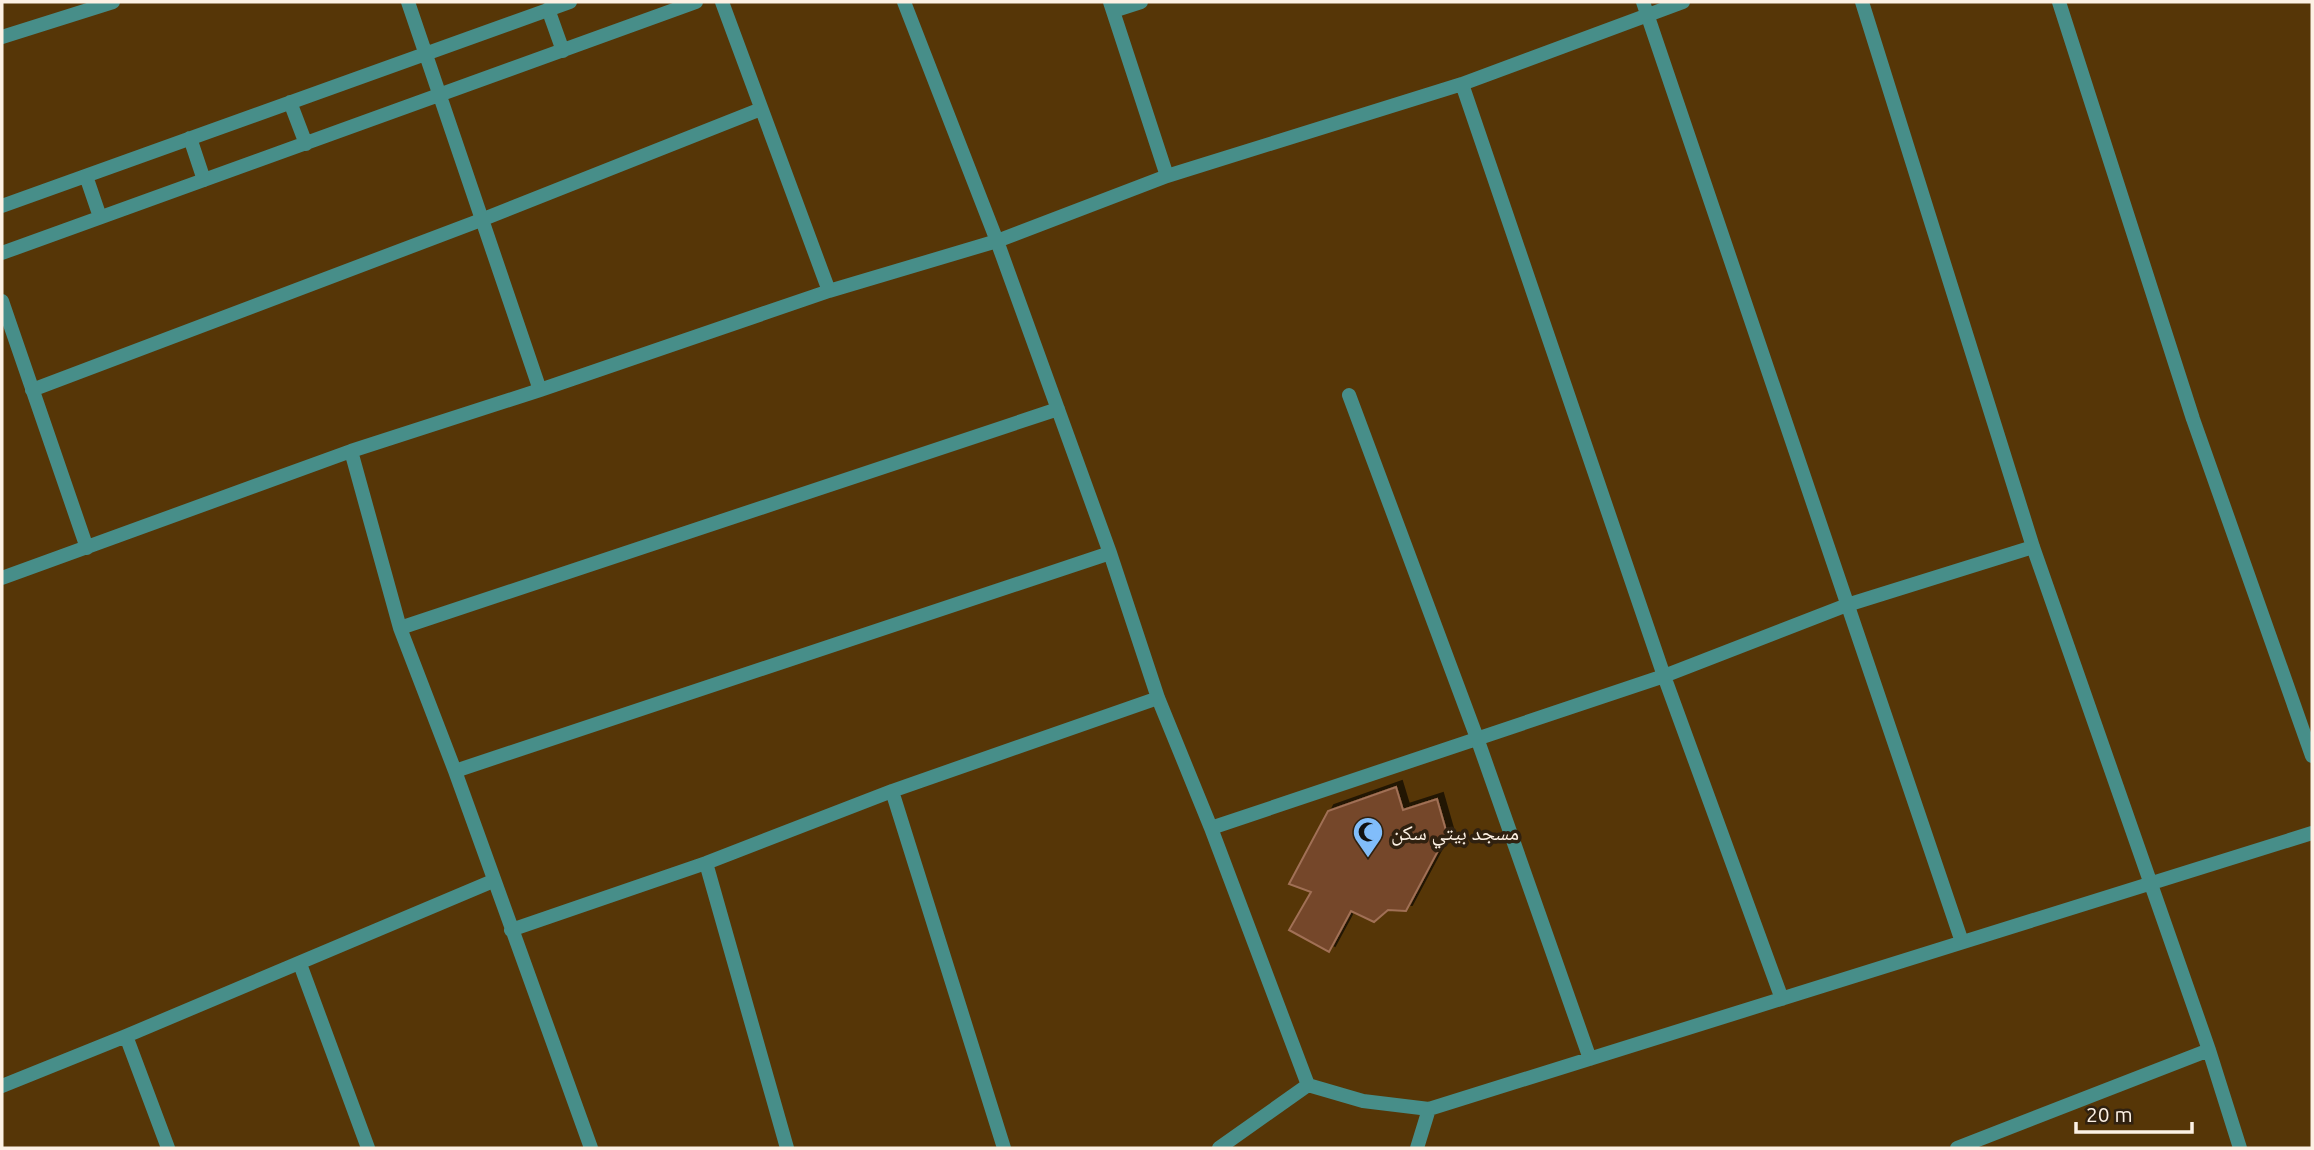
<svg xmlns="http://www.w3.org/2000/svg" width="2314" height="1150" font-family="Ubuntu,'Noto Naskh Arabic',sans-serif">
  <defs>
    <filter id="shadow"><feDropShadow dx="6" dy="-6" stdDeviation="0" flood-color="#0009"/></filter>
  </defs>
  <rect width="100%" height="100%" fill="#563607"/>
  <path fill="#74472c" stroke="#a17055" stroke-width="2" filter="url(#shadow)" d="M1396 787 1403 810 1437 799 1447 834 1406 911 1388 910 1374 922 1351 911 1329 952 1289 930 1311 892 1289 884 1328 811Z"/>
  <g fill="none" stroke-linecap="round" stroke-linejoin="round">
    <path stroke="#478e89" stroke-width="14" d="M408 2 540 390
      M722 2 829 291
      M904 2 997 241 1110 553 1158 698 1211 828 1308 1085
      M1110 2 1167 176
      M1643 2 1962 942
      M1862 2 2033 547 2209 1050 2240 1148
      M548 9 563 51
      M1113 11 1141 2
      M2 37 113 2
      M1462 84 1664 676 1782 999
      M290 102 306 144
      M190 138 204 180
      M86 176 100 217
      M2 206 570 2
      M2 253 696 2
      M2 301 87 548
      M32 390 481 220 761 109
      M1349 395 1477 738 1590 1059
      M351 451 400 628 455 771 591 1148
      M2 578 351 451 540 390 829 291 997 241 1167 176 1462 84 1683 2
      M400 628 1058 409
      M455 771 1110 553
      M892 791 1004 1148
      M1211 828 1664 676 1847 605 2033 547
      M706 863 787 1148
      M511 930 706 863 892 791 1158 698
      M300 964 368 1148
      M126 1036 168 1148
      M2 1086 126 1036 493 881
      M1219 1148 1308 1085 1363 1101 1429 1109 2312 833
      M1417 1148 1429 1109
      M1957 1148 2209 1050"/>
    <path stroke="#478e89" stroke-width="14" d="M2059 2 2193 419 2312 756"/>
  </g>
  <defs>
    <g id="mosque-pin" transform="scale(1.575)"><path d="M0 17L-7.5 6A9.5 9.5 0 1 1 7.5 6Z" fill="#81bdfa" stroke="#302110"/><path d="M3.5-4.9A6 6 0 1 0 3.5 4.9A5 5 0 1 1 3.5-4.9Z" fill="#111"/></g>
  </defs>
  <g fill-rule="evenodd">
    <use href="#mosque-pin" x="1368" y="832"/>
  </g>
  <g text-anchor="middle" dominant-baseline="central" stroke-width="7" stroke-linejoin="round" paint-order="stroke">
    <g font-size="21" fill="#fdf1e4" stroke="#302110" text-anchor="start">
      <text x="1391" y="832">مسجد بيتي سكن</text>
    </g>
  </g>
  <rect width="2314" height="1150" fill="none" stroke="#fdf1e4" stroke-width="7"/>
  <path d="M2076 1122v10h116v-10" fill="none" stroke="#fdf1e4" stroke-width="3.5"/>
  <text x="2086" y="1122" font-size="21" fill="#fdf1e4" stroke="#302110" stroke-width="5" paint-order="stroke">20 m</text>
</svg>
